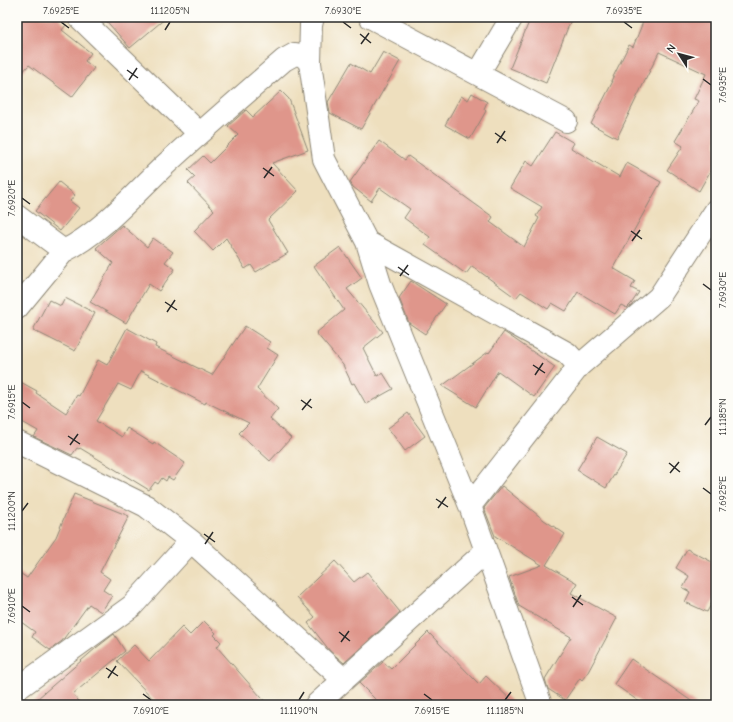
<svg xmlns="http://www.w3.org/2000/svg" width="733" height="722" font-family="'Comic Neue',sans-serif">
  <rect width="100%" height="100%" fill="#fdfcf7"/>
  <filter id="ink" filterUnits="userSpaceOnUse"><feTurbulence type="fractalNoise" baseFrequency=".025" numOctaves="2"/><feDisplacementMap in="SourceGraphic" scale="8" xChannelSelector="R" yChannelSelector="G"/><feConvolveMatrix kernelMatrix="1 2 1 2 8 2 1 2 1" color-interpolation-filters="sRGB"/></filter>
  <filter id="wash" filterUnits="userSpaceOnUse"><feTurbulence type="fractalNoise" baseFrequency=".012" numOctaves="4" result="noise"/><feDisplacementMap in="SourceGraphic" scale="16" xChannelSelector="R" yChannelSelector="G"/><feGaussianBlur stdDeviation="0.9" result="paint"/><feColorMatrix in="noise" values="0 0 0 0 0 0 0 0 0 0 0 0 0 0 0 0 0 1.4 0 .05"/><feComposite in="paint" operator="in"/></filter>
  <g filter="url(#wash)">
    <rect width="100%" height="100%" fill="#eedfbe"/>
    <g id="blocks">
      <path fill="#df968b" d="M17 17H58L66 25 62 30 91 53 85 61 94 68 72 97 29 65 17 78Z
        M103 17H167L130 48Z
        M531 17H572L546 83 510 68Z
        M645 17H716V161L699 191 667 170 683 146 675 141 699 101 694 99 706 74 659 52 617 138 591 124 613 81H611L629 45 633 47Z
        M383 52 400 61 361 129 330 113 328 102 351 63 370 74Z
        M281 91 289 99 308 150 272 163 298 191 268 220 288 253 256 272 251 265 245 269 226 238 213 251 194 231 214 210 188 183 195 177 188 170 203 156 210 163 238 135 228 126 246 110 253 117Z
        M472 93 487 102 484 109 486 111 470 139 445 125 461 96 468 100Z
        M555 132 574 143 571 148 620 177 627 163 661 182 613 268 635 281 631 288 639 292 631 304 627 308 621 305 615 314 578 292 566 311 552 303 548 309 521 292 516 298 472 266 466 274 425 245 430 237 404 218 410 209 380 188 371 201 353 187 350 182 379 141 405 160 408 156 493 217 490 222 524 247 539 218 536 216 542 207 510 188 526 161 533 166Z
        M59 182 75 195 70 201 79 208 60 231 35 211Z
        M122 225 147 247 153 238 173 252 165 262 175 269 159 291 149 284 126 323 90 302 113 263 96 248Z
        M340 247 362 278 347 289 383 332 363 348 377 376 383 373 393 389 366 404 354 383 352 384 343 365 316 333 344 310 314 266Z
        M411 281 446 304 425 334 409 323 399 298Z
        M65 298 95 313 75 351 33 330 49 300 61 306Z
        M245 326 270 342 267 348 278 355 257 389 278 409 270 419 291 438 270 461 239 433 249 423 206 402 205 404 141 371 131 390 118 384 96 421 122 437 127 428 153 444 154 442 185 463 173 480 168 477 166 481 162 478 158 484 155 482 149 490 80 448 79 449 77 448 72 455 34 437 38 431 17 419V380L37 391 36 393 66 413 77 395 79 396 98 360 107 365 127 328 156 344 155 347 212 375Z
        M504 332 555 367 534 397 498 371 476 407 442 386 488 352 489 353Z
        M408 413 425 436 405 451 388 428Z
        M597 437 627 454 606 488 577 470Z
        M502 486 544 520 565 534 546 565 577 583 571 593 617 618 588 672 582 680 580 678 565 700 548 689 545 679 571 637 519 606 509 577 542 565 495 536 484 508Z
        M74 494 129 516 100 572 110 579 103 590 112 596 101 612 89 604 62 641 50 650 32 637 35 632 17 619V571L27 578 56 537Z
        M687 549 716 564V595L707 612 685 602 690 592 683 588 689 576 676 568Z
        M335 561 354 582 367 572 400 612 344 663 330 651 308 623 315 617 297 597Z
        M204 621 216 633 214 635 221 642 217 647 268 705H159L117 661 134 645 149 661 182 627 190 635Z
        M428 632 479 684 486 676 516 705H381L359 683 383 662 391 669Z
        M114 634 125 651 73 694 82 705H30L96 648Z
        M631 659 697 705H644L614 684Z"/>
    </g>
  </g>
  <g filter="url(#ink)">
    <use href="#blocks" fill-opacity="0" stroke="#8c8574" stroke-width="1"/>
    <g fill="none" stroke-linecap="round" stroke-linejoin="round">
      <g stroke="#8c8574" stroke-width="24">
        <path id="minor" d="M79 17 199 133
          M313 17 311 25 310 63 324 159 367 242 380 284 470 506 541 705
          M370 17 566 121
          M478 74 512 17
          M17 216 64 251C101 233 135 193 165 165 204 129 244 95 284 60L295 54 304 56 310 63
          M367 242 567 353 579 366
          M17 308 64 251
          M17 442 146 506 191 541 344 680
          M470 506 579 366 659 297 716 210
          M17 689 132 606 191 541
          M316 705 486 551"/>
      </g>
      <use href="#minor" stroke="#fff" stroke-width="22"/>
    </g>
  </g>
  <path fill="none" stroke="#2b2b2b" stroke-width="1.5" d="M61 22 69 28M343 22 351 28M624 22 632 28M165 30 170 22M360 34 371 43M361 44 369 33M127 70 138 78M703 79 711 85M129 80 137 68M495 133 506 141M497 143 505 131M263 168 274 176M264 178 272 167M22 198 30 204M631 231 642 239M632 241 640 230M398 267 409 275M400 276 408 265M703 284 711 290M165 302 177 310M167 312 175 300M533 365 545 373M535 375 543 363M301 400 312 408M22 402 30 408M302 410 311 399M705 425 711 417M68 436 80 444M70 445 78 434M669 463 680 472M670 473 679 462M703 488 711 494M436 499 448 507M438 508 446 497M22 511 28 503M204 534 215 542M205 544 213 532M572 597 583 605M22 606 30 612M573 607 581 595M339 632 350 641M341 642 349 631M106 668 118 676M108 678 116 666M143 694 151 700M424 694 432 700M299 700 304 692M505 700 511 692"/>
  <rect width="733" height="722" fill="none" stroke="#fdfcf7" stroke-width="44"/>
  <g transform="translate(679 54) rotate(306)" stroke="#fdfcf7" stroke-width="3" paint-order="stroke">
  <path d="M0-3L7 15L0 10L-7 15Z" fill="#2b2b2b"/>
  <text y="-6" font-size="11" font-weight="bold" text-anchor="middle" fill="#2b2b2b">N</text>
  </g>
  <rect x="22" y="22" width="689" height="678" fill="none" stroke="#2b2b2b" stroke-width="1.5"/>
  <g font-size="10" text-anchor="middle" fill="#2b2b2b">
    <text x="61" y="14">7.6925°E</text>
    <text x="170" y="14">11.1205°N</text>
    <text x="343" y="14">7.6930°E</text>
    <text x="624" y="14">7.6935°E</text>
    <text transform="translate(722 85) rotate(-90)" y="4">7.6935°E</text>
    <text transform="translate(11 198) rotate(-90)" y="4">7.6920°E</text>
    <text transform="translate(722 290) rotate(-90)" y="4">7.6930°E</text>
    <text transform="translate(11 402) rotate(-90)" y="4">7.6915°E</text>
    <text transform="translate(722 417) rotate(-90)" y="4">11.1185°N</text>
    <text transform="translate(722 494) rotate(-90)" y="4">7.6925°E</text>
    <text transform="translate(11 511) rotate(-90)" y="4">11.1200°N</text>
    <text transform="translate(11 606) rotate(-90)" y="4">7.6910°E</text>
    <text x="151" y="714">7.6910°E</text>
    <text x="299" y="714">11.1190°N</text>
    <text x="432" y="714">7.6915°E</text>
    <text x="505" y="714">11.1185°N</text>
  </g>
</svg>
